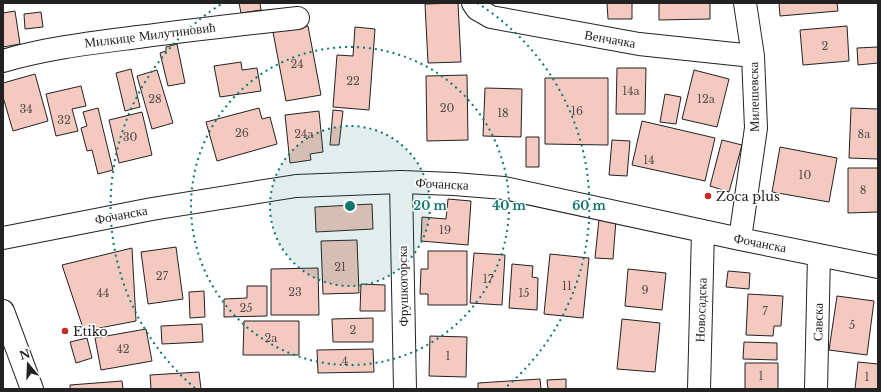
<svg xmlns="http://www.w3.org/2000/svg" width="881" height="392" font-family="'Libre Baskerville',serif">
  <rect width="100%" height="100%" fill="#fff"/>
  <path fill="#f3c9c0" stroke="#222" d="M239 3H260L261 10 241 13Z
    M458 3 461 62 428 63 425 4Z
    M607 3H632V19H608Z
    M659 3H710V19L659 20Z
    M779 3H837L838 11 780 16Z
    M15 11 20 44 3 47V13Z
    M41 12 43 27 25 29 24 14Z
    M308 26 321 95 286 101 273 32Z
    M847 26 849 61 803 65 800 30Z
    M355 27 375 29 369 110 333 107 337 55 353 56Z
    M177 44 185 83 168 86 160 53 166 51V47Z
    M878 47V63L858 65 857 48Z
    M241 62 242 70 257 68 261 91 220 97 214 66Z
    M617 68H646L645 114H616Z
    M131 69 140 107 125 111 116 73Z
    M157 70 173 123 152 129 137 76Z
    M694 70 729 79 717 127 682 119Z
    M35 74 48 121 13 131 3 97V83Z
    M467 75 468 140 427 141 426 76Z
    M545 78H608V145L545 144Z
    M81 86 86 106 72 109 78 131 56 136 46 94Z
    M485 88 522 89 521 137 483 136Z
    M665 94 681 97 676 124 660 122Z
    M98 108 113 170 98 174 92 150 87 151 81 128 87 126 83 112Z
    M259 108 262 119 270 117 277 144 217 161 206 122Z
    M851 108 878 109V159L849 158Z
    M333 110 343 111 339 145H330Z
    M319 111 323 152 310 154 311 160 290 163 285 115Z
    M142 112 152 155 119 163 109 120Z
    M642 121 715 138 705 181 632 165Z
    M526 137H539V167H526Z
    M612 140 630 141 627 176 609 175Z
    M722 140 742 145 729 192 710 186Z
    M780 147 837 158 829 202 772 192Z
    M848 168H878V212L848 213Z
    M448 199 471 201 468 245 421 241 422 217 446 219Z
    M372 204 373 229 316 232 315 207Z
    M599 219 616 220 613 259 595 258Z
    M357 240 359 293 323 294 321 241Z
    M176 247 183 299 148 304 141 252Z
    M132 248 136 321 84 331 62 265Z
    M428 251H467V305H428V294H420L421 269H428Z
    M474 253 505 255 502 305 470 303Z
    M550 254 589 258 583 318 544 314Z
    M512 264 533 266 532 277 538 278 537 310 509 308Z
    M318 268 319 315H271V269Z
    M628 269 666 273 662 310 625 306Z
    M728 271 750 273 749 289 726 287Z
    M361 284 385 285V311H360Z
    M247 286H267V316L224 317V299L247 298Z
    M204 291 205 317 190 318 189 292Z
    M748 294 783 296 781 326H774L773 336 746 335Z
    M837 296 874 301 867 355 829 350Z
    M373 318V342H333L332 319Z
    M622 319 660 323 655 372 617 369Z
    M244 321H299V355H243Z
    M202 324 203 342 162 344 161 326Z
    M146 329 152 361 101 370 95 338Z
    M430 336 467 337 466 377 429 376Z
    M87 338 92 358 76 363 70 342Z
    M744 342 777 343V360L743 359Z
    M373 349 374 372 318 373 317 350Z
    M858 362 878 364V389H855Z
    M745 363H778V389H745Z
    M199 372 201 389H151L150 375Z
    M540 379 541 389H478V383Z
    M566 379V389H548L547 380Z
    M122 381 123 389H70V385Z"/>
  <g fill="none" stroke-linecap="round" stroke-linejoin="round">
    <g stroke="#222" stroke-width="24">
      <path id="minor" d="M473 3 477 9 491 17 639 44 753 56
        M3 61C47 48 92 43 138 37 191 30 244 24 298 18
        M401 182 405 389
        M3 238 152 209 296 186 401 182 454 184 504 188 740 239 878 267
        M740 239 756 128 753 56 745 3
        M699 389 703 231
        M816 389 819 255"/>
    </g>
    <g stroke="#222" stroke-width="24">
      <path id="primary" d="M3 311 32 389"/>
    </g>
    <use href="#minor" stroke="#fff" stroke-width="22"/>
    <use href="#primary" stroke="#fff" stroke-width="22"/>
  </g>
  <circle cx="350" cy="206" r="80" fill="#0f766e" fill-opacity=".12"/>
  <g fill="none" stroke="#0f766e" stroke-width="2" stroke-dasharray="2 4">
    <circle cx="350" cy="206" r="80"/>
    <circle cx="350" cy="206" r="159"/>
    <path d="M195 388A239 239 0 0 1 223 3M477 3A239 239 0 0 1 505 388"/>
  </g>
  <g fill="#c62828" stroke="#fff" stroke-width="1.5">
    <circle cx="708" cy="196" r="4"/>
    <circle cx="65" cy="331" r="4"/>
  </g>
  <g text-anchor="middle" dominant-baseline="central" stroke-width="3" stroke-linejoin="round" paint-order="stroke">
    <g font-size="11" fill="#564c4a">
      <text x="825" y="46">2</text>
      <text x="297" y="64">24</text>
      <text x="353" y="81">22</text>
      <text x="631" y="91">14a</text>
      <text x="155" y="99">28</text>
      <text x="706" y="99">12a</text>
      <text x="447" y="108">20</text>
      <text x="26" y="109">34</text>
      <text x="577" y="111">16</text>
      <text x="503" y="113">18</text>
      <text x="64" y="120">32</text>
      <text x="242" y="133">26</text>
      <text x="304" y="134">24a</text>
      <text x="864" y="134">8a</text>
      <text x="130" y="137">30</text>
      <text x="649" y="160">14</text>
      <text x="805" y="175">10</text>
      <text x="863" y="190">8</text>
      <text x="445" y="230">19</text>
      <text x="340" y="267">21</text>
      <text x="162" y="276">27</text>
      <text x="488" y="279">17</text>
      <text x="567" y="286">11</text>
      <text x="645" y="290">9</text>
      <text x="295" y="292">23</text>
      <text x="103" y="293">44</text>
      <text x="524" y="293">15</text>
      <text x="246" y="308">25</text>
      <text x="765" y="311">7</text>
      <text x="852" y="325">5</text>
      <text x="353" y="330">2</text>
      <text x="271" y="338">2a</text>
      <text x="123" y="349">42</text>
      <text x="448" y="356">1</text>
      <text x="345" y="361">4</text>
      <text x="761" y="376">1</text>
      <text x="867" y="377">1</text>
    </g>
    <g font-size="13" fill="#222" stroke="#fff">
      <text transform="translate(150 35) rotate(-7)">Милкице Милутиновић</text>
      <text transform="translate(610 39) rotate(10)">Венчачка</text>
      <text transform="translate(754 97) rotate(-91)">Милешевска</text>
      <text transform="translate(442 184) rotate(3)">Фочанска</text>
      <text transform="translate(121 215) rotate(-11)">Фочанска</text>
      <text transform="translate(760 243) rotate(11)">Фочанска</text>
      <text transform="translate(403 286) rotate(-91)">Фрушкогорска</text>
      <text transform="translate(701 310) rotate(-88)">Новосадска</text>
      <text transform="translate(818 322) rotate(-89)">Савска</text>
    </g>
    <g font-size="13" fill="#222" stroke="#fff" text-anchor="start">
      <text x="716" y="196">Zoca plus</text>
      <text x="73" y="331">Etiko</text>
    </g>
  </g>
  <circle cx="350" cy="206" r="6" fill="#0f766e" stroke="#fff" stroke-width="2"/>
  <g font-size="12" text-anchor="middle" font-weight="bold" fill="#0f766e" stroke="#fff" stroke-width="3" stroke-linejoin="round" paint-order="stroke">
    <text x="430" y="210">20 m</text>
    <text x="509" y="210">40 m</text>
    <text x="589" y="210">60 m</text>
  </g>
  <rect width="881" height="392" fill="none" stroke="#222222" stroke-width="8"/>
  <g transform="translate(28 364) rotate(341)" stroke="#ffffff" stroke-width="3" paint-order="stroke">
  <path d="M0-3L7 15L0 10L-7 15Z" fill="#222222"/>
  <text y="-6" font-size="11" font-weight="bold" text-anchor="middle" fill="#222222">N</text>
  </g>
</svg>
